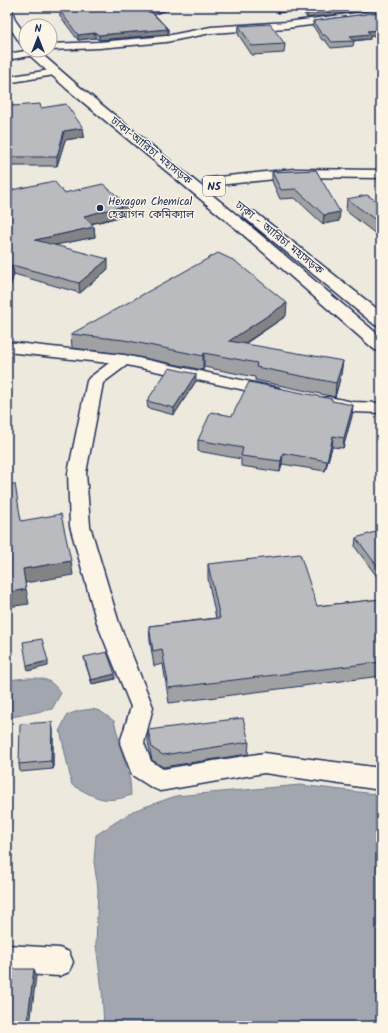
<svg xmlns="http://www.w3.org/2000/svg" width="388" height="1033" font-family="Kalam,'Noto Sans Bengali',sans-serif">
  <rect width="100%" height="100%" fill="#eee9dd"/>
  <filter id="ink" filterUnits="userSpaceOnUse"><feTurbulence type="fractalNoise" baseFrequency=".025" numOctaves="2"/><feDisplacementMap in="SourceGraphic" scale="8" xChannelSelector="R" yChannelSelector="G"/><feConvolveMatrix kernelMatrix="1 2 1 2 8 2 1 2 1" color-interpolation-filters="sRGB"/></filter>
  <g filter="url(#ink)">
    <path fill="#a2a7af" stroke="#6c778f" d="M28 678C45 678 50 679 61 693L52 709 7 718V680Z
      M92 709 100 711 114 721 130 781 131 795C104 805 95 797 72 785L60 730 67 715 78 711Z
      M300 785 375 794 381 797V1026H104L102 990 96 945 98 889 94 862 96 835 133 811 176 796Z"/>
    <g fill="none" stroke-linecap="round" stroke-linejoin="round">
      <g stroke="#1b2f5e" stroke-width="3">
        <path id="minor" d="M381 10V16L287 28 211 33 166 42 99 48 50 50V44L99 42 166 36 211 27 287 22Z
          M32 50 35 51 37 53 35 55 7 60V54Z
          M56 69 61 72 60 74 7 83V77Z
          M294 169 381 170V178L294 177 209 186 205 185 203 182 205 179 209 178Z
          M7 342 124 355 279 388 281 391 279 394 273 396 127 365 103 383 86 473 90 526 119 623 153 707 144 743 151 761 163 769 264 753 381 768V790L264 773 160 791 151 787 132 775 120 743 131 707 97 623 70 526 68 473 87 381 89 378 109 363 7 352Z
          M329 397 353 402 381 403V413L353 412 323 406 321 402 323 398Z
          M7 945 59 948 69 952 73 962 69 972 59 976 7 973Z"/>
      </g>
      <g stroke="#1b2f5e" stroke-width="3">
        <path id="highway" d="M7 7 12 10 15 20 26 36V47L22 46 7 23Z
          M26 48V50H37L75 83 249 225 381 337V351L375 350 239 231 67 89 26 52 24 50Z
          M250 211 255 212 381 312V326L375 325 245 218 243 215 245 212Z"/>
      </g>
      <use href="#minor" fill="#fcf5e5" fill-rule="evenodd"/>
      <use href="#highway" fill="#fcf5e5" fill-rule="evenodd"/>
    </g>
    <path fill="#a0a1a3" stroke="#1b2f5e" d="M67 7H176L154 14 168 29V34L99 40 95 38 78 40 60 16V11L69 10Z
      M271 7H381V9L307 18 302 10 278 13Z
      M381 12V35L370 36V39L354 41 353 46 331 48 325 40H322L313 26V21Z
      M239 26 285 44 284 53 252 55 238 34Z
      M7 99 13 106 41 108 83 128 84 137 65 140 57 166H7Z
      M316 170 339 221 323 224 295 198 280 199 272 181V172Z
      M7 191 64 193 128 205V215L91 224 94 227 95 237 55 245 108 269 80 293 14 274 7 296Z
      M347 199 381 204V238L346 211Z
      M286 316 245 344 341 375 335 397 255 380V377L204 367 203 370 124 354 72 348 71 334Z
      M196 381 174 415 148 408 147 401Z
      M332 401 352 416 343 448 332 447 325 471 282 464 280 472 241 466V459L198 451V440Z
      M381 536V582L355 547 356 538Z
      M208 564 317 606 381 599V676L169 703 163 664 154 666 150 641 149 626 216 618 208 579Z
      M84 657 115 679 92 684 85 662Z
      M52 722 53 731V769L20 772 19 764Z
      M148 730 249 742 248 754 163 767 152 760 148 742Z"/>
    <path fill="#828385" stroke="#1b2f5e" d="M160 7H176L150 16V11Z
      M287 7H302V10L278 13 279 8Z
      M356 7H381V9L307 18V13Z
      M168 29V34L99 40V35Z
      M381 30V35L370 36V39L349 41 350 36 367 31Z
      M95 33V38L78 40V35Z
      M83 128 84 137 65 140 57 166V157L64 131Z
      M128 205V215L85 225 84 216Z
      M340 212 339 221 323 224 324 215Z
      M94 227 95 237 36 249 35 240Z
      M108 259V269L80 293 79 283Z
      M12 265 14 274 7 296V281Z
      M287 303 286 316 228 354 229 341Z
      M204 353V367L203 370V356Z
      M343 361 341 375 335 397 336 383Z
      M196 374V381L174 415V408Z
      M353 405 352 416 343 448 344 438Z
      M333 436 332 447 325 471 327 461Z
      M283 453 282 464 280 472 281 461Z
      M71 561 73 575 25 583 23 569Z
      M26 589 29 604 7 607V593Z
      M48 661V666L28 671 27 666Z
      M115 674V679L92 684 91 680Z
      M52 722 53 731V769L51 761Z
      M34 969 36 976 30 1026H27Z"/>
    <path fill="#babbbe" stroke="#1b2f5e" d="M70 7H160L150 11 168 29 99 35 95 33 78 35 60 11 72 10Z
      M303 7H356L307 13Z
      M381 12V30L367 31 370 34 350 36 354 41 332 42 325 35H322L313 21Z
      M270 24 285 44 252 46 239 26Z
      M7 99 13 106 40 104 41 108 66 104 83 128 64 131 57 157H7Z
      M316 170 340 212 324 215 296 189 281 190 272 172Z
      M54 181 64 193 103 184 128 205 84 216 94 227 35 240 108 259 79 283 12 265 7 281V191Z
      M367 195 381 204V224L347 199Z
      M218 253 235 261 287 303 229 341 343 361 336 383 256 367 257 363 204 353 203 356 124 340 71 334Z
      M169 368 196 374 174 408 147 401Z
      M249 382 332 399V401L353 405 344 438 333 436 327 461 283 453 281 461 241 456 243 448 198 440 211 412 232 416Z
      M15 484 21 521 61 514 71 561 23 569 26 589 7 593V485Z
      M378 531 381 536V571L356 538Z
      M300 554 317 606 381 599V662L169 688 162 649 153 651 149 626 220 618 208 564Z
      M42 639 48 661 27 666 23 642Z
      M107 652 115 674 91 680 84 657Z
      M243 718 249 742 163 755 152 748 148 730Z
      M52 722 51 761 19 764 20 724Z
      M7 969H34L27 1026H7Z"/>
  </g>
  <circle fill="#1b2f5e" stroke="#fcf5e5" stroke-width="1.5" cx="100" cy="208" r="4"/>
  <g text-anchor="middle" dominant-baseline="central" stroke-width="3" stroke-linejoin="round" paint-order="stroke">
    <g font-size="11" fill="#1b2f5e" stroke="#fcf5e5">
      <text transform="translate(151 151) rotate(39)">ঢাকা-আরিচা মহাসড়ক</text>
      <text transform="translate(279 238) rotate(39)">ঢাকা - আরিচা মহাসড়ক</text>
    </g>
    <g font-size="11" fill="#1b2f5e" stroke="#fcf5e5" text-anchor="start">
      <text x="108" y="202">Hexagon Chemical<tspan x="108" dy="13">হেক্সাগন কেমিক্যাল</tspan></text>
    </g>
    <rect fill="#fcf5e5" stroke="#5e6a86" stroke-width="1" x="203" y="176" width="22" height="20" rx="3"/>
    <g font-size="12" font-weight="bold" fill="#1b2f5e">
      <text x="214" y="186">N5</text>
    </g>
  </g>
  <rect width="388" height="1033" fill="none" stroke="#fcf5e5" stroke-width="24"/>
  <rect x="12" y="12" width="364" height="1009" fill="none" stroke="#1b2f5e" stroke-width="1.5" filter="url(#ink)"/>
  <g transform="translate(38 38)"><circle r="19" fill="#fcf5e5" stroke="#a2a6af"/>
  <path d="M0-3L7 15L0 10L-7 15Z" fill="#1b2f5e"/>
  <text y="-6" font-size="11" font-weight="bold" text-anchor="middle" fill="#1b2f5e">N</text>
  </g>
</svg>
